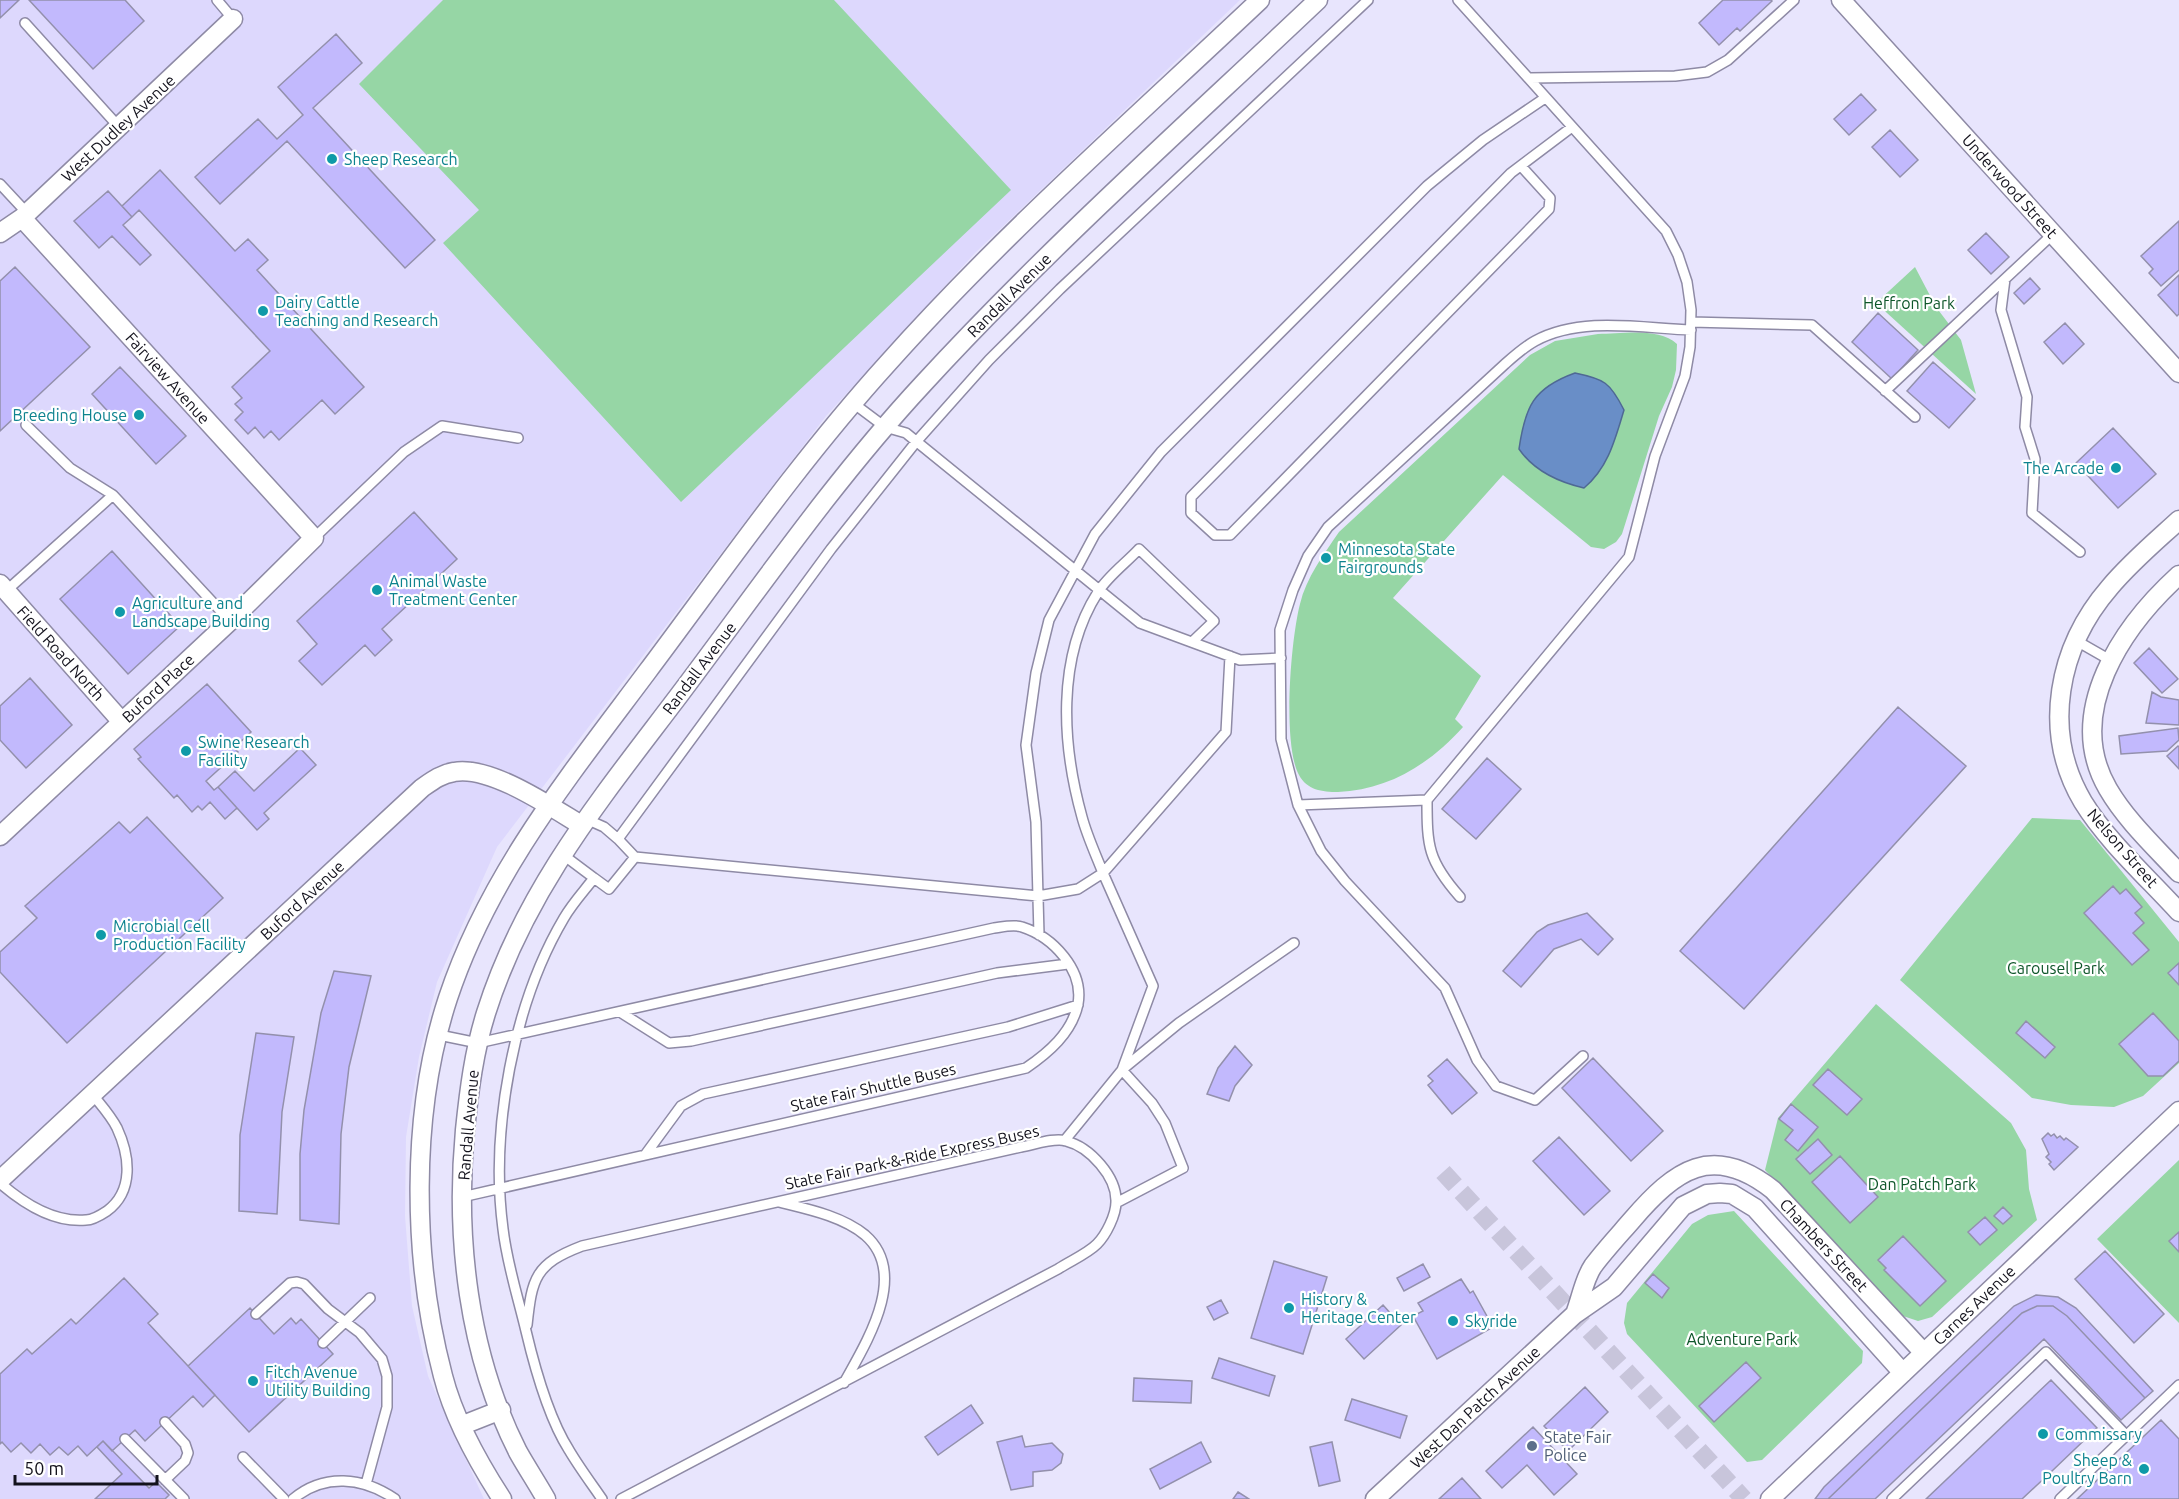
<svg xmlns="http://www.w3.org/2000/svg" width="2179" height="1499" font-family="Ubuntu,sans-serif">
  <rect width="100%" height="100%" fill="#e8e5fd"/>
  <path fill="#ddd8fd" d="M0 0H1240L975 253 826 416 497 847 437 982 419 1057 406 1137 405 1216 412 1306 428 1376 484 1499H0Z"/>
  <path fill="#96d6a5" d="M443 0H834L1011 190 681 502 443 243 479 210 359 84Z
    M1915 267 1936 307 1961 340 1976 394 1876 303Z
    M1598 334C1621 334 1659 327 1677 344L1676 370 1672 387 1659 416 1622 534 1616 542 1604 549 1591 547 1503 475 1393 598 1481 676 1455 719 1463 727C1430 764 1388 790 1338 792 1322 792 1307 790 1299 775 1282 744 1291 638 1300 604 1306 578 1324 554 1339 532L1530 355 1555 341Z
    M2032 818 2080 820 2179 942V1063L2143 1096 2114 1107 2071 1105 2032 1098 1900 980Z
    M1876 1004 2011 1123 2026 1150 2029 1189 2037 1220 1932 1317 1918 1321 1903 1316 1765 1170 1778 1118Z
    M2179 1160V1323L2097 1239Z
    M1734 1211 1863 1351 1862 1363 1762 1460 1747 1462 1627 1334 1624 1323 1627 1303 1692 1224 1708 1215Z"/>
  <path fill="#698ec7" stroke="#4f6994" stroke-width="1.5" d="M1575 373C1604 379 1610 382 1624 410 1615 440 1608 468 1584 488 1558 482 1534 471 1519 449 1525 407 1533 388 1575 373Z"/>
  <path fill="#c2b9fd" stroke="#9390ac" stroke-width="1.5" d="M0 0H19L0 18Z
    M29 0H125L144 21 93 69Z
    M1723 0H1771L1772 1 1740 31 1737 28 1719 45 1699 23Z
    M336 34 362 63 313 108 435 240 405 268 287 141 220 204 195 177 258 119 277 139 303 115 278 87Z
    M1861 94 1876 110 1849 135 1834 119Z
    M1890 130 1918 160 1900 177 1872 147Z
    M160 170 235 251 248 239 268 260 257 270 364 387 335 414 322 400 279 440 271 431 264 438 255 427 248 434 235 420 243 412 235 404 242 398 232 387 270 351 139 210 132 217 122 206Z
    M108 191 132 217 123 225 151 255 140 265 112 236 99 248 74 221Z
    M2179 221V270L2161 286 2149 273 2153 269 2141 256Z
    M1986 233 2009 257 1991 274 1968 250Z
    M15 267 90 347 0 431V281Z
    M2179 275V314L2177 316 2158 295Z
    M2030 278 2040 289 2024 304 2014 293Z
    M1878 313 1918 350 1892 379 1852 342Z
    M2065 323 2084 344 2063 364 2044 342Z
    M1933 362 1975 399 1949 428 1907 391Z
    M120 367 186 436 156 464 92 394Z
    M2113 428 2156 474 2118 508 2076 463Z
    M414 512 457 559 382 629 392 640 375 656 365 645 322 685 299 661 317 644 297 621Z
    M112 551 180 626 128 674 60 599Z
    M2149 648 2178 679 2162 693 2134 663Z
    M30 678 72 725 26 768 0 740V706Z
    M207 684 251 732 234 748 238 752 206 781 214 790 218 787 237 808 225 819 210 802 202 810 198 806 192 812 177 795 174 798 138 759 141 757 134 749Z
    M2152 692 2161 697 2179 700V725L2146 723Z
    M1898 707 1966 766 1744 1009 1680 951Z
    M2178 728 2179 740 2167 751 2121 754 2119 736Z
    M2178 746 2179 747V769L2167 756Z
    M300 748 316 765 264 813 269 819 257 830 218 787 235 771 254 791Z
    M1487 758 1521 789 1476 839 1442 809Z
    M147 817 223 898 67 1043 0 972V952L37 918 25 906 119 822 130 833Z
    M2113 886 2120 894 2126 889 2142 907 2135 913 2144 923 2133 933 2149 950 2132 965 2084 913Z
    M1587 913 1613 939 1598 955 1581 939 1554 949 1521 987 1503 971 1537 932 1548 925Z
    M2179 963V985L2168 973Z
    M334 971 371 976 349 1067 341 1134 339 1224 300 1220V1154L304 1110 321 1013Z
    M2153 1013 2179 1041V1061L2163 1076H2148L2119 1044Z
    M2026 1021 2055 1047 2045 1058 2016 1033Z
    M256 1033 294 1037 282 1112 277 1214 239 1211 240 1135Z
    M1235 1046 1252 1065 1235 1086 1229 1101 1207 1094 1218 1068Z
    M1593 1058 1663 1131 1631 1161 1562 1088Z
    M1447 1059 1477 1093 1452 1114 1428 1085 1433 1081 1428 1076Z
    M1828 1069 1862 1099 1847 1115 1813 1085Z
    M1791 1104 1818 1127 1798 1151 1785 1140 1793 1130 1779 1119Z
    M2048 1133 2051 1136 2054 1134 2057 1138 2060 1136 2064 1140 2066 1138 2078 1147 2054 1170 2049 1164 2051 1162 2046 1157 2049 1154 2042 1139Z
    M1559 1137 1610 1191 1584 1215 1533 1161Z
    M1818 1139 1832 1155 1810 1174 1796 1159Z
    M1840 1156 1878 1197 1850 1223 1812 1182Z
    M2003 1207 2012 1216 2003 1224 1994 1216Z
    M1985 1217 1997 1230 1980 1245 1968 1232Z
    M2179 1232V1252L2169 1241Z
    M1903 1236 1946 1281 1920 1306 1884 1270 1886 1268 1878 1260Z
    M2105 1251 2164 1314 2134 1343 2075 1279Z
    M1274 1261 1327 1277 1303 1354 1251 1338Z
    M1423 1264 1430 1277 1404 1291 1397 1278Z
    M1653 1274 1669 1288 1662 1298 1645 1283Z
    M124 1278 158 1314 148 1323 215 1395 203 1407 193 1396 145 1441 135 1430 112 1451 103 1441 87 1456 78 1446 68 1455 59 1447 50 1455 40 1444 31 1453 21 1443 11 1452 2 1442 0 1444V1374L27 1349 32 1354 71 1319 76 1324Z
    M1461 1279 1470 1293 1473 1291 1493 1327 1437 1359 1413 1316 1423 1311 1418 1303Z
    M2036 1295 2058 1297 2076 1308 2153 1391 2145 1398 2067 1316 2053 1306H2037L2022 1313 1828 1499H1815L1824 1487 2014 1306Z
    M1221 1300 1228 1313 1214 1320 1207 1307Z
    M1383 1305 1401 1325 1364 1359 1346 1339Z
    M2037 1306H2053L2067 1316 2145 1398 2121 1420 2044 1339 1875 1499H1828L2022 1313Z
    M250 1308 274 1334 291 1318 296 1324 301 1319 333 1354 249 1432 188 1366Z
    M1219 1358 1275 1376 1269 1396 1212 1378Z
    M1746 1362 1761 1378 1714 1422 1699 1406Z
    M1134 1378 1192 1381 1191 1403 1133 1401Z
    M2051 1380 2097 1428 2052 1471 2022 1499H1926Z
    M1585 1387 1608 1412 1568 1451 1544 1426Z
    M1352 1399 1407 1416 1400 1438 1345 1420Z
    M971 1405 983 1423 938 1455 925 1437Z
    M2161 1420 2179 1439V1499H2077Z
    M1533 1427 1577 1474 1554 1495 1527 1465 1502 1488 1486 1471Z
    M1022 1436 1025 1447 1052 1443 1063 1454 1061 1463 1052 1470 1033 1472V1486L1011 1490 997 1442Z
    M103 1441 149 1488 156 1482 169 1495 165 1499H95L122 1474 97 1447Z
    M1201 1442 1211 1462 1160 1489 1150 1469Z
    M1332 1442 1340 1481 1319 1486 1310 1447Z
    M1462 1478 1481 1499H1439Z
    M1238 1492 1249 1499H1233Z"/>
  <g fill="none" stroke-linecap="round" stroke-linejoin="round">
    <path stroke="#c8c5db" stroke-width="18" stroke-dasharray="18 9" stroke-linecap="butt" d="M1443 1172 1744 1499"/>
    <g stroke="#8e8aa5" stroke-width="12">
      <path id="lane" d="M217 0 233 19
        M1458 0 1666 231 1678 255 1687 282 1691 310 1690 347 1685 376 1655 456 1629 557 1427 800C1427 846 1428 861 1460 897
        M25 23 119 127
        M1530 78 1675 76 1707 72 1728 60 1794 0
        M1521 166 1550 198 1549 209 1230 535H1215L1191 513V497L1511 173 1572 127
        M0 184 27 213
        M2005 279 2001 310 2027 397 2025 427 2035 459 2032 513 2080 552
        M1691 322 1812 325 1915 417
        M1885 391 2053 234
        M853 403 885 427 906 433 1140 623 1240 660 1281 658
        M26 425 70 468 113 495
        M314 538 404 452 442 426 518 438
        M6 591 113 495 230 621
        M2075 640 2110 660
        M1192 642 1214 621 1139 549C1126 563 1108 576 1098 592 1056 658 1062 745 1082 817 1087 836 1096 855 1103 873L1226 732 1230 656
        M1298 805 1427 800
        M586 819 604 827 618 839
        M562 854 594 878
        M635 857 1038 896 1078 889 1103 873 1153 986 1122 1070
        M1039 935 1036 822 1026 745 1036 673 1049 620 1095 534 1161 452 1427 186 1483 140 1545 98
        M620 1012 669 1043 691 1041 997 973 1068 964
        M439 1035 478 1043 994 928C1002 927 1014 924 1022 927 1053 937 1084 970 1078 1004 1072 1033 1048 1053 1026 1068L462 1197
        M1583 1056 1535 1100 1496 1086 1477 1060 1445 988 1345 881 1321 851 1298 805 1281 739 1280 630 1293 590 1308 556 1328 527 1505 364C1514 356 1524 347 1535 341 1581 316 1640 328 1691 330
        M1124 1068 1179 1023 1294 943
        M1065 1140 1122 1070 1152 1103 1165 1123 1183 1168 1116 1203
        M645 1155 681 1106 703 1094 1008 1027 1078 1005
        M0 1183C23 1203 54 1223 86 1220 93 1220 101 1215 107 1211 134 1191 130 1156 117 1128 111 1116 101 1105 93 1095
        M779 1202C807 1209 842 1216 865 1235 910 1274 866 1343 844 1383
        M256 1314 290 1283 297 1282 304 1284 328 1309 360 1333 382 1359 387 1376V1407L366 1484
        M527 1325C532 1278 535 1264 582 1246L1021 1147C1033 1145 1055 1137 1066 1141 1090 1147 1117 1177 1116 1202 1116 1215 1106 1235 1097 1244 1087 1254 1070 1261 1058 1269L621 1499
        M323 1343 370 1298
        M125 1439 184 1499
        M243 1457 284 1499
        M165 1480 185 1461 188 1453 185 1444 165 1422
        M293 1499C324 1473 363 1477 395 1499
        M602 1499C591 1483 579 1467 569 1450 548 1417 535 1369 526 1331 518 1297 507 1264 503 1229 490 1131 513 1004 564 918 572 904 584 891 594 878L609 889 635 857 618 839 831 549 916 442 989 360 1060 289 1368 0
        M1892 1499 2046 1352 2126 1435
        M2060 1499 2179 1385"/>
    </g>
    <g stroke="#8e8aa5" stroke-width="21">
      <path id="street" d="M1841 0 2179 373
        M0 233 22 218 233 19
        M2179 520C2155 542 2131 562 2110 587 2058 647 2041 731 2083 802 2107 841 2148 878 2179 912
        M2179 575C2123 626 2063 712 2108 789 2126 820 2155 847 2179 873
        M0 584 122 722
        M0 836 230 621 314 538 22 218
        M0 1180 422 788C432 781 441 774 454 772 490 765 551 807 581 825
        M1575 1314C1581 1299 1584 1279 1593 1266 1605 1250 1619 1235 1632 1220 1675 1170 1712 1142 1773 1190L1924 1353
        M463 1425 501 1410
        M502 1499C478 1462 454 1419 443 1376 412 1259 410 1113 448 998 489 874 570 775 647 672 725 568 800 460 888 363 1003 234 1134 119 1260 0
        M546 1499C537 1483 527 1468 518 1452 468 1354 455 1238 465 1130 469 1091 474 1051 486 1013 525 889 603 796 680 694 759 589 834 480 923 384 1047 249 1185 126 1318 0
        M1375 1499 1575 1314 1614 1287 1683 1206 1707 1194 1720 1193 1732 1194 1755 1208 1903 1373
        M1770 1499 2179 1111"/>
    </g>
    <use href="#lane" stroke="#fff" stroke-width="9"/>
    <use href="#street" stroke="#fff" stroke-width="18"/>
  </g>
  <g fill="#0f9aa8" stroke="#fff" stroke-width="2">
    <circle cx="332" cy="159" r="6"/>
    <circle cx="263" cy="311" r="6"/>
    <circle cx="139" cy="415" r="6"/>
    <circle cx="2116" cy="468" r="6"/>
    <circle cx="1326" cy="558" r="6"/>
    <circle cx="377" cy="590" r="6"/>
    <circle cx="120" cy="612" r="6"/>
    <circle cx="186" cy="751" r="6"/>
    <circle cx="101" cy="935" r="6"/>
    <circle cx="1289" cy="1308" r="6"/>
    <circle cx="1453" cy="1321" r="6"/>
    <circle cx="253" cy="1381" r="6"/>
    <circle cx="2043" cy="1434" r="6"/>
    <circle cx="2144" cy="1469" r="6"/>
  </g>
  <circle fill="#5c6f8a" stroke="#fff" stroke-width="2" cx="1532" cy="1446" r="6"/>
  <g text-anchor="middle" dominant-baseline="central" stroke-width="4.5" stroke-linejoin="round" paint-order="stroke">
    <g font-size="16" fill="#13121c" stroke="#fff">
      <text transform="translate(118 128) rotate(-43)">West Dudley Avenue</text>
      <text transform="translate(2010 186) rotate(48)">Underwood Street</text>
      <text transform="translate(1009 295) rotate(-45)">Randall Avenue</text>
      <text transform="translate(168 378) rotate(48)">Fairview Avenue</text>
      <text transform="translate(61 653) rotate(48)">Field Road North</text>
      <text transform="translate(699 668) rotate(-53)">Randall Avenue</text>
      <text transform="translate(158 688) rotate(-43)">Buford Place</text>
      <text transform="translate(2123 848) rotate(49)">Nelson Street</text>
      <text transform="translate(302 900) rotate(-43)">Buford Avenue</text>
      <text transform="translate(873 1087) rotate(-13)">State Fair Shuttle Buses</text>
      <text transform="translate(468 1125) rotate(-85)">Randall Avenue</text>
      <text transform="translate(912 1157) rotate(-12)">State Fair Park-&amp;-Ride Express Buses</text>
      <text transform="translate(1824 1245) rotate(47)">Chambers Street</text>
      <text transform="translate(1974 1305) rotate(-44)">Carnes Avenue</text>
      <text transform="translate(1475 1407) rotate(-43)">West Dan Patch Avenue</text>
    </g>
    <g font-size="16" fill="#0d838f" stroke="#fff" text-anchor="start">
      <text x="344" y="159">Sheep Research</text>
      <text x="275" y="302">Dairy Cattle<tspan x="275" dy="18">Teaching and Research</tspan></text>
      <text x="127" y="415" text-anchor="end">Breeding House</text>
      <text x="2104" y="468" text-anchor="end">The Arcade</text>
      <text x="1338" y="549">Minnesota State<tspan x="1338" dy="18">Fairgrounds</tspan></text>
      <text x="389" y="581">Animal Waste<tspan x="389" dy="18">Treatment Center</tspan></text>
      <text x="132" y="603">Agriculture and<tspan x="132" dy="18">Landscape Building</tspan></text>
      <text x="198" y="742">Swine Research<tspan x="198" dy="18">Facility</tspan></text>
      <text x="113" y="926">Microbial Cell<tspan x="113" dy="18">Production Facility</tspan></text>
      <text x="1301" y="1299">History &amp;<tspan x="1301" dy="18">Heritage Center</tspan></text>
      <text x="1465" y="1321">Skyride</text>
      <text x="265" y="1372">Fitch Avenue<tspan x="265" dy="18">Utility Building</tspan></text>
      <text x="2055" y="1434">Commissary</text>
      <text x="2132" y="1460" text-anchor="end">Sheep &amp;<tspan x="2132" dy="18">Poultry Barn</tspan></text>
    </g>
    <g font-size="16" fill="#0e562a" stroke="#fff">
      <text x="1909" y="303">Heffron Park</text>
      <text x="2056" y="968">Carousel Park</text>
      <text x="1922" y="1184">Dan Patch Park</text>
      <text x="1742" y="1339">Adventure Park</text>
    </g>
    <g font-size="16" fill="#4e5e75" stroke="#fff" text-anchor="start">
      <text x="1544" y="1437">State Fair<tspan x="1544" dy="18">Police</tspan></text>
    </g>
  </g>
  <path d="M15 1475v9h142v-9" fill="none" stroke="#13121c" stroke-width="3"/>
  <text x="24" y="1475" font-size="18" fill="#13121c" stroke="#ffffff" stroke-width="4.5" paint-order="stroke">50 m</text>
</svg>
